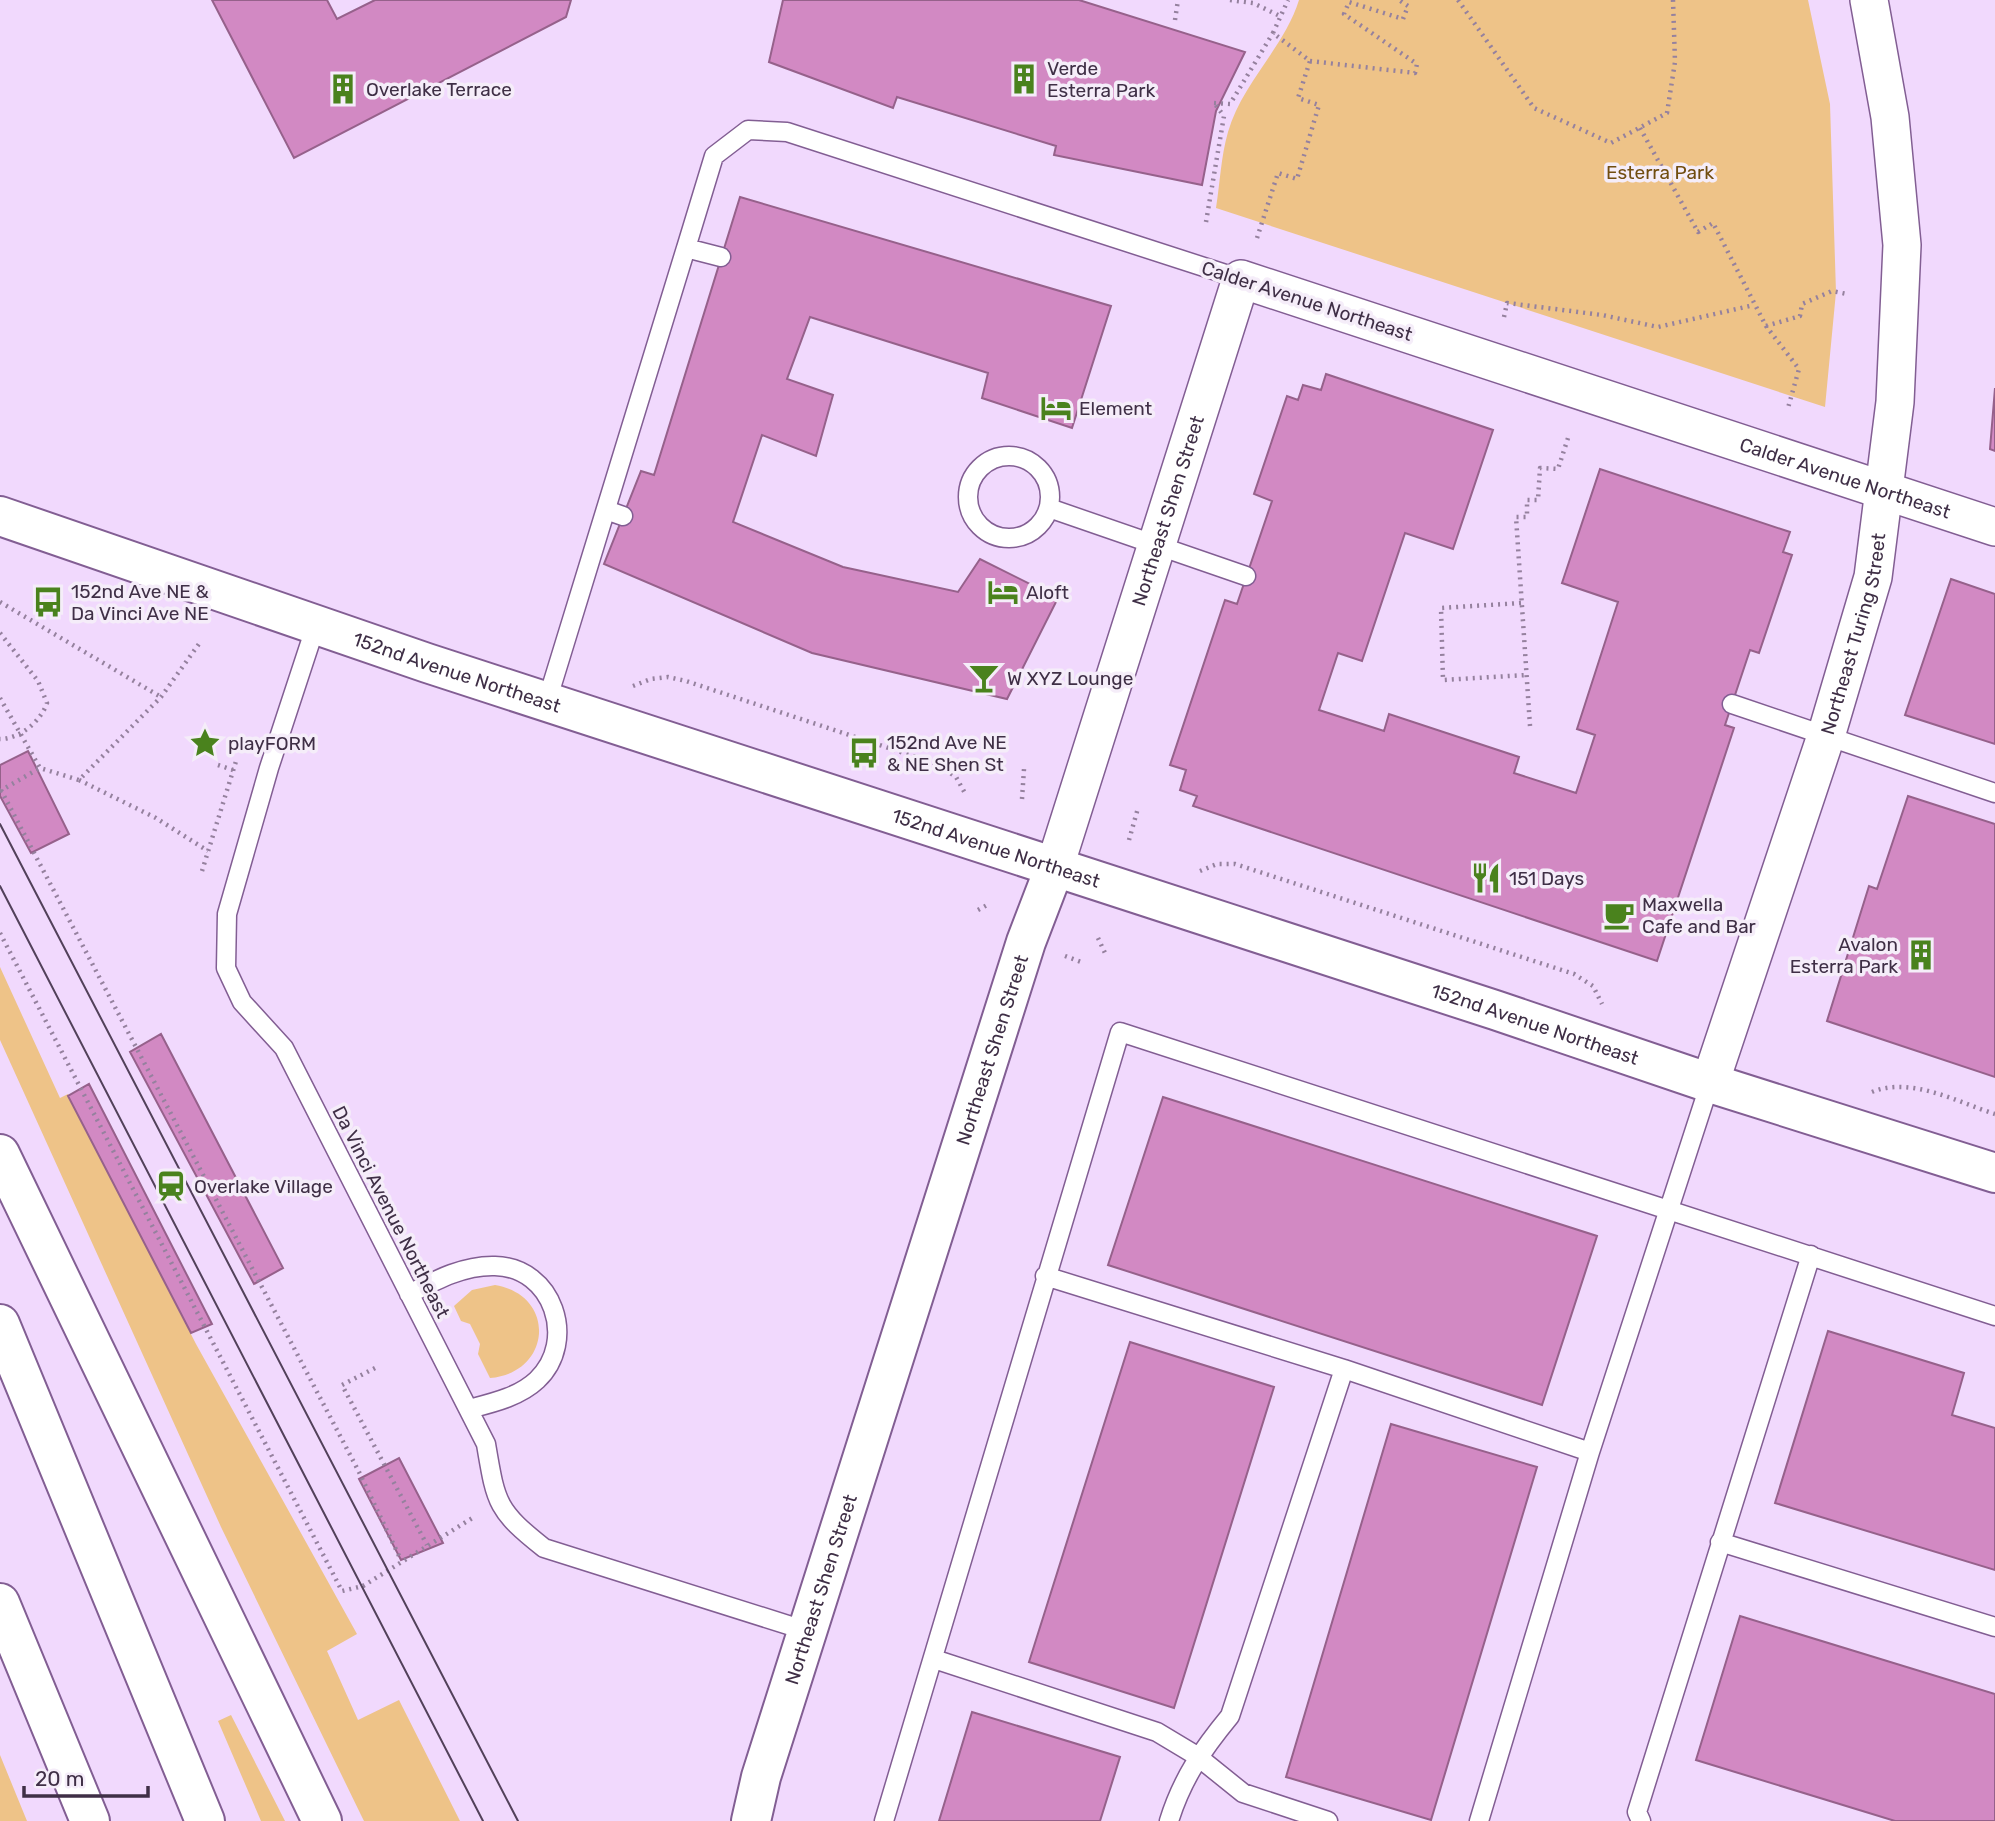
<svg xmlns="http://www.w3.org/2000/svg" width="1995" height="1821" font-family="Rubik,sans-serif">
  <rect width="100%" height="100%" fill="#f1d9fd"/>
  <path fill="#eec388" d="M1299 0H1808L1830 104 1836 292 1825 407 1216 208C1220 183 1221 156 1228 132 1242 83 1284 48 1299 0Z
    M0 967 60 1098 68 1094 196 1344 357 1634 327 1651 358 1720 399 1700 460 1821H364L361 1815 221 1527 0 1040Z
    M495 1285C557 1295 552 1373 490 1378L478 1354 480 1344 470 1324 461 1321 454 1306 472 1290Z
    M231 1715 285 1821H261L218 1721Z
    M0 1755 27 1821H0Z"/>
  <path fill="#d289c3" stroke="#96618b" stroke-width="2" d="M212 0H327L337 19 375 0H571L566 17 294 158Z
    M783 0H1079L1245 52 1216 111 1202 185 1054 155 1056 146 897 97 893 108 769 62Z
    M740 197 1111 306 1072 428 982 398 988 373 810 317 787 379 833 395 816 456 762 435 733 522 843 567 958 592 980 559 1058 598 1007 699 812 653 604 564 641 471 654 475Z
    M1326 374 1493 430 1453 549 1405 533 1362 661 1338 653 1319 710 1384 731 1389 714 1519 757 1514 773 1576 793 1595 735 1577 729 1618 602 1562 583 1600 469 1790 532 1783 552 1792 555 1759 653 1750 650 1725 725 1734 728 1657 961 1193 806 1197 796 1180 790 1186 770 1170 765 1225 600 1237 604 1272 501 1254 494 1287 396 1298 400 1303 385 1321 390Z
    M1995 388V451L1990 449Z
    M1951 579 1995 594V744L1905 715Z
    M28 751 69 834 31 853 0 796V765Z
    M1908 796 1995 824V1077L1827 1021 1869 886 1877 889Z
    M161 1034 283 1268 254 1284 130 1052Z
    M89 1084 212 1324 191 1333 68 1096Z
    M1163 1097 1597 1236 1542 1405 1108 1265Z
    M1828 1331 1964 1373 1952 1415 1995 1428V1570L1775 1503Z
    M1130 1342 1274 1387 1174 1708 1029 1662Z
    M1391 1424 1537 1467 1431 1820 1286 1777Z
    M399 1458 443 1543 401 1560 359 1479Z
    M1740 1616 1995 1694V1821H1895L1696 1760Z
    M972 1712 1120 1757 1100 1821H939Z"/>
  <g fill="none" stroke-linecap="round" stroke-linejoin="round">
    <g stroke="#825e93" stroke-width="21">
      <path id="service" d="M686 248 714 156 748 130 787 132 1241 279
        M968 497a41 41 0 1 1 82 0a41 41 0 1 1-82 0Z
        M1049 508 1246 576
        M606 510 623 516
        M316 625 269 768 227 914 226 968 242 1002 284 1048 486 1444C496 1503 496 1510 544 1548L807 1631
        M547 701 686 248 721 257
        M1732 704 1995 793
        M1045 1276 1344 1369 1590 1452
        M409 1294C436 1280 464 1265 495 1266 553 1267 578 1341 537 1380 519 1397 492 1403 469 1409
        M1720 1542 1995 1627
        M934 1659 1157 1732 1197 1756 1243 1793 1328 1821
        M884 1821 1120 1032 1995 1316
        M1169 1821C1182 1779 1202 1750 1230 1716L1344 1369
        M1479 1821 1590 1452 1710 1083
        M1641 1821 1637 1812 1811 1255"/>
    </g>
    <g stroke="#825e93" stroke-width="40">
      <g id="minor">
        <path id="s1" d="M1054 869 1241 279 1995 527"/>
        <path id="s2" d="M1710 1083 1826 736 1873 577 1895 402 1902 245 1890 117 1869 0"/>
      </g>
    </g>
    <g stroke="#825e93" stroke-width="42">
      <g id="tertiary">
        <path id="s3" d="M0 516 427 663 1495 1010 1710 1083 1995 1173"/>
        <path id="s4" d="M751 1821 761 1777 1026 942 1054 869"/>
      </g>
    </g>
    <g stroke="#825e93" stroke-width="42">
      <path id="motorway" d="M0 1154 322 1821
        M0 1324 205 1821
        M0 1603 90 1821"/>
    </g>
    <path stroke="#95819e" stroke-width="4.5" stroke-dasharray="2 5" stroke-linecap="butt" d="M1230 0 1253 3 1282 17
      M1458 0 1534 108 1611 143 1667 113 1675 62 1673 0
      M1175 20 1178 0
      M1310 61 1415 73 1417 64 1344 14 1349 2 1403 19 1408 6 1399 0
      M1214 103 1230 104 1273 33
      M1640 128 1698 232 1713 223 1766 326 1799 369 1788 408
      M1206 222 1224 116 1214 103
      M1257 238 1278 173 1297 179 1319 105 1298 98 1310 61 1273 33 1288 0
      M1504 317 1507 303 1602 315 1658 327 1754 305
      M1766 326 1800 316 1802 304 1832 291 1847 294
      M0 602 161 697
      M1521 603 1441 608 1443 680 1526 675
      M633 686 651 679 668 677 686 681 937 764 956 777 966 795
      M0 698 40 768 79 780 161 697 201 641
      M1530 726 1516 517H1527V500H1538L1540 468 1558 469 1568 438
      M218 765 233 770
      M79 780 156 818 208 851
      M1 790 358 1470 401 1560
      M0 791 40 768
      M1022 799 1024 769
      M1129 840 1138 808
      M202 871 237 758
      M1200 871 1217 864H1235L1574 974 1593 986 1602 1004
      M978 910 989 904
      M0 933 342 1591 363 1586 474 1517
      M1098 938 1105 953
      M1065 956 1084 963
      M1872 1092C1911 1076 1957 1102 1995 1114
      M375 1368 342 1385 427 1545"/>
    <use href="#service" stroke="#fff" stroke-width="18"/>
    <use href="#minor" stroke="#fff" stroke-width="37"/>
    <use href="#tertiary" stroke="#fff" stroke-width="38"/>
    <use href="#motorway" stroke="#fff" stroke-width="38"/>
    <path stroke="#52415a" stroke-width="2" d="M0 824 518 1821
      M0 886 483 1821"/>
    <path stroke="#95819e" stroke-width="4.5" stroke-dasharray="2 5" stroke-linecap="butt" d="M0 633 38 681 47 703C41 721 20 739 0 739"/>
  </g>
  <defs>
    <g id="building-bare" transform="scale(2.415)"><path d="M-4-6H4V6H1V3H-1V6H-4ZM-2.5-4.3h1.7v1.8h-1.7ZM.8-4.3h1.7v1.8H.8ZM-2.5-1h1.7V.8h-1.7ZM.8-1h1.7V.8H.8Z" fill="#4a821d" stroke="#f5edf9" stroke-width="2.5" paint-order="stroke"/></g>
    <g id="hotel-bare" transform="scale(2.415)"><path d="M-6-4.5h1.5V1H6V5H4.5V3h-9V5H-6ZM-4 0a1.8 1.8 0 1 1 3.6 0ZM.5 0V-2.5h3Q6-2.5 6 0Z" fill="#4a821d" stroke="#f5edf9" stroke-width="2.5" paint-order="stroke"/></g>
    <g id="bus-bare" transform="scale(2.415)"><path d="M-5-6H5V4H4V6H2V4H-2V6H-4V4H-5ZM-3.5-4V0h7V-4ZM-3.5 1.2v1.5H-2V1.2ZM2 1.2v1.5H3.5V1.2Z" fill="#4a821d" stroke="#f5edf9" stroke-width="2.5" paint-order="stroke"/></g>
    <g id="bar-bare" transform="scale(2.415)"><path d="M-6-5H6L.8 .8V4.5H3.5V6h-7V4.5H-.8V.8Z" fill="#4a821d" stroke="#f5edf9" stroke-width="2.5" paint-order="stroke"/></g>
    <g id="sight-bare" transform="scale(2.415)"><path d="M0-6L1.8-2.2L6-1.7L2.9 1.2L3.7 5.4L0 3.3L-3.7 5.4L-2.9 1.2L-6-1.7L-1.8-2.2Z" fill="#4a821d" stroke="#f5edf9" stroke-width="2.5" paint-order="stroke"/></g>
    <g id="restaurant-bare" transform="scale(2.415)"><path d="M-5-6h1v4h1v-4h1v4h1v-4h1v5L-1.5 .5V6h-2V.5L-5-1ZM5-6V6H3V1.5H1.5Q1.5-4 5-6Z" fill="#4a821d" stroke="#f5edf9" stroke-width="2.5" paint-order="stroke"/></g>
    <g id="cafe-bare" transform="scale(2.415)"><path d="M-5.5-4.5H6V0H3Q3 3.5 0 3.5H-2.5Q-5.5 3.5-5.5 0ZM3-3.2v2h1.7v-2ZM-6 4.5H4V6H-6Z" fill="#4a821d" stroke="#f5edf9" stroke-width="2.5" paint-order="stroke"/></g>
    <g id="station-bare" transform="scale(2.415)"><path d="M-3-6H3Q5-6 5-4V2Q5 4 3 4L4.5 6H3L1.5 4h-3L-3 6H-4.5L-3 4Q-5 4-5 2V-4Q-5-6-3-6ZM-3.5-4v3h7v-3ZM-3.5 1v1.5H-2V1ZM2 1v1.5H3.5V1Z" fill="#4a821d" stroke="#f5edf9" stroke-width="2.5" paint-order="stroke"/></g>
  </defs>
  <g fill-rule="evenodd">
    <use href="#building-bare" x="1024" y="79"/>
    <use href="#building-bare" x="343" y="89"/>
    <use href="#hotel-bare" x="1056" y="408"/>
    <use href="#hotel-bare" x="1003" y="592"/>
    <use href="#bus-bare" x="48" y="602"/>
    <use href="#bar-bare" x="984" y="678"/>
    <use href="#sight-bare" x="205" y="743"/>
    <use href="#bus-bare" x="864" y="753"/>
    <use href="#restaurant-bare" x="1486" y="878"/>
    <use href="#cafe-bare" x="1619" y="915"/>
    <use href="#building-bare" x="1921" y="955"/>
    <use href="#station-bare" x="171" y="1186"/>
  </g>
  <g text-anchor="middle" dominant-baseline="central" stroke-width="7" stroke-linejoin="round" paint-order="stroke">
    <g font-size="19" fill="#3f2f46" stroke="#f5edf9" text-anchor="start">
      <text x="1047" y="68">Verde<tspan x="1047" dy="22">Esterra Park</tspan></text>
      <text x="366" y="89">Overlake Terrace</text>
      <text x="1079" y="408">Element</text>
      <text x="71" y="591">152nd Ave NE &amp;<tspan x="71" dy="22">Da Vinci Ave NE</tspan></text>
      <text x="1026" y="592">Aloft</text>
      <text x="1007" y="678">W XYZ Lounge</text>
      <text x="887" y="742">152nd Ave NE<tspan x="887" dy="22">&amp; NE Shen St</tspan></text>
      <text x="228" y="743">playFORM</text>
      <text x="1509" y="878">151 Days</text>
      <text x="1642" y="904">Maxwella<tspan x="1642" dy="22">Cafe and Bar</tspan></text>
      <text x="1898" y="944" text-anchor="end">Avalon<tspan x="1898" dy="22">Esterra Park</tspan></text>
      <text x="194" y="1186">Overlake Village</text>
    </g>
    <g font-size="19" fill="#714d10" stroke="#f5edf9">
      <text x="1660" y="172">Esterra Park</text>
    </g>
    <g font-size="19" fill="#3f2f46" stroke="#f5edf9">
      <text transform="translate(1307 301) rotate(18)">Calder Avenue Northeast</text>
      <text stroke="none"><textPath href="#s1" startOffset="1255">Calder Avenue Northeast</textPath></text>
      <text stroke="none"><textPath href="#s1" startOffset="376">Northeast Shen Street</textPath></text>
      <text stroke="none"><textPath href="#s2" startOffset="472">Northeast Turing Street</textPath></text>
      <text stroke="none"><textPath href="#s3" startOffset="483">152nd Avenue Northeast</textPath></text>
      <text stroke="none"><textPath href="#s3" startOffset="1050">152nd Avenue Northeast</textPath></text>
      <text stroke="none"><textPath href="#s3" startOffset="1617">152nd Avenue Northeast</textPath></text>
      <text stroke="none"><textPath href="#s4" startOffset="808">Northeast Shen Street</textPath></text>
      <text transform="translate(391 1212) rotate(63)">Da Vinci Avenue Northeast</text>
      <text stroke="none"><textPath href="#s4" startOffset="242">Northeast Shen Street</textPath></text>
    </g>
  </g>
  <path d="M24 1786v10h124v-10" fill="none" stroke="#3f2f46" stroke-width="3.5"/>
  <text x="35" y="1786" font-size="21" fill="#3f2f46" stroke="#f5edf9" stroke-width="5" paint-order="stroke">20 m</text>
</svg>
